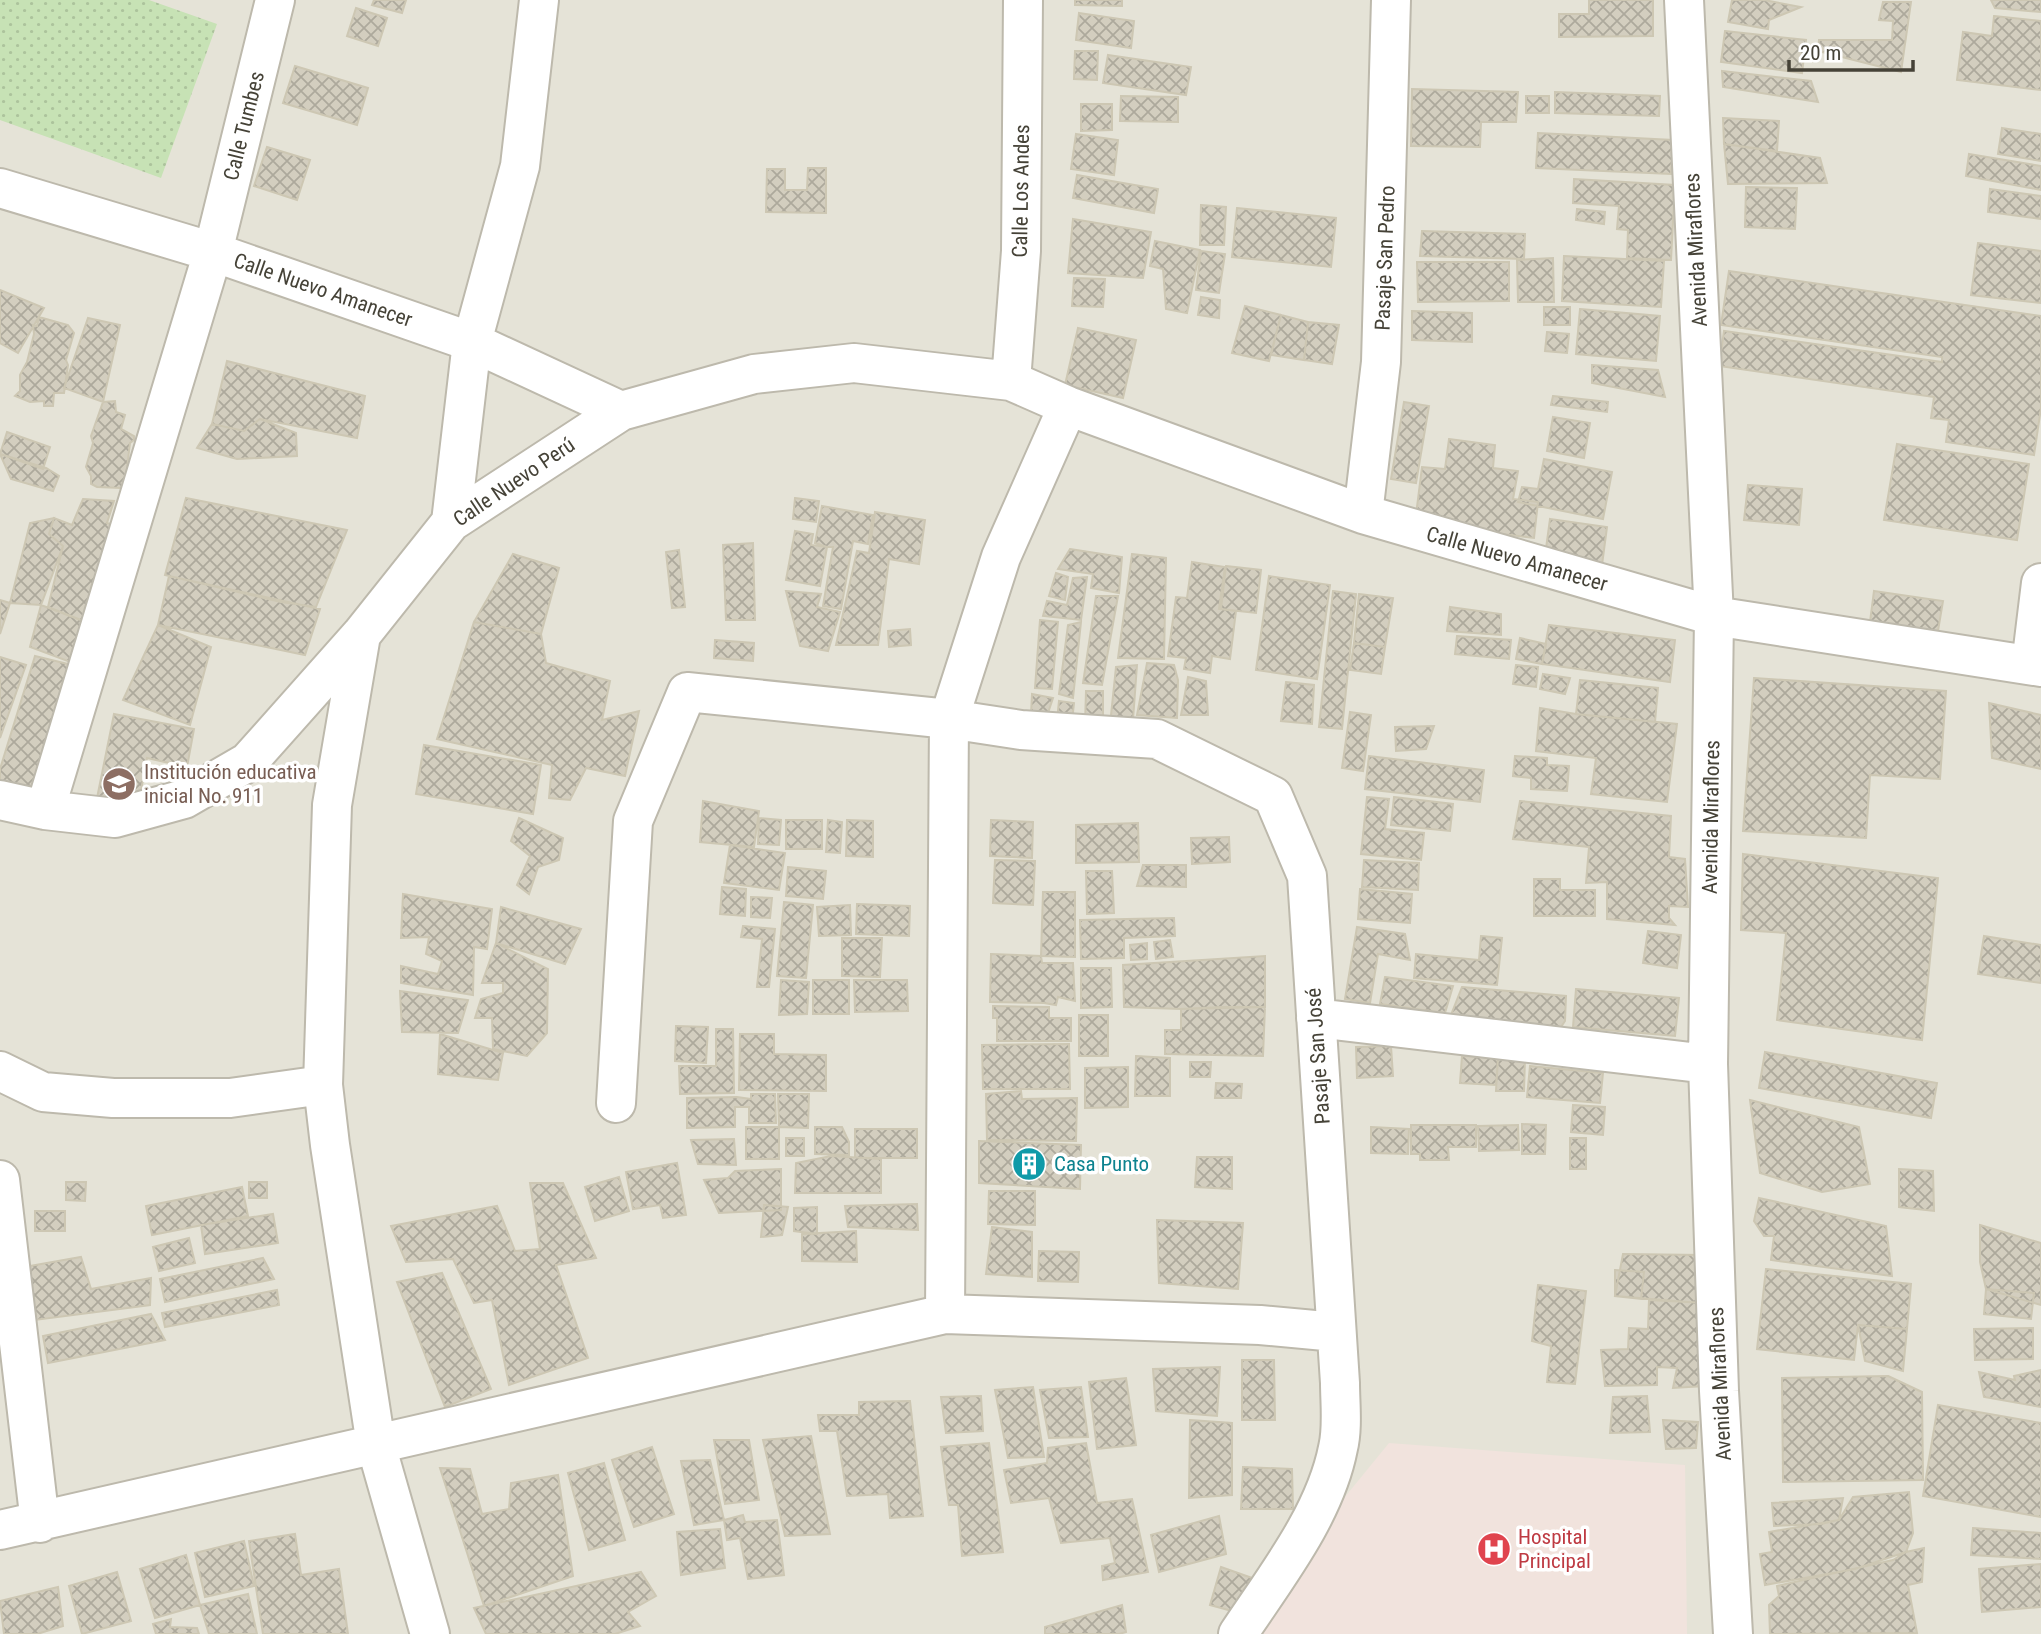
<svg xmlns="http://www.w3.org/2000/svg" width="2041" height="1634" font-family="'Roboto Condensed',sans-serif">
  <defs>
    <pattern id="park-dots" width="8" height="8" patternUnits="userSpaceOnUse" patternTransform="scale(1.75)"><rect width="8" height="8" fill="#c7e2b5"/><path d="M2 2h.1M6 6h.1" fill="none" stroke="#acc39c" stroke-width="1.8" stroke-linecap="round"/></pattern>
    <pattern id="building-cross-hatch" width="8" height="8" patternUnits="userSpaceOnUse" patternTransform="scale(1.75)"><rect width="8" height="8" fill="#d3cebf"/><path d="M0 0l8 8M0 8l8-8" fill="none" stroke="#ada99c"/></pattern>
  </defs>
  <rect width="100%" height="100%" fill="#f2f1e8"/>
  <path fill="#e5e3d7" d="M0 0H2041V1634H0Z"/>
  <path fill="#f1e3dd" d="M1389 1443 1685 1465 1687 1634H1233Z"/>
  <path fill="url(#park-dots)" d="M0 0H149L217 24 161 178 0 120Z"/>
  <path fill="url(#building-cross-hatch)" stroke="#cdc7b3" stroke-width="2" d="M374 0H406L402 13 372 5Z
    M1075 0H1122V6L1075 5Z
    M1589 0H1653V36L1559 37V14H1589Z
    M1732 0H1764L1801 7 1769 20 1768 29 1728 22Z
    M1991 0H2041V12L1995 8Z
    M1883 2H1911L1901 72 1818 51 1819 40H1892L1893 21 1879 20Z
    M356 8 387 18 378 46 347 36Z
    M1079 13 1134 21 1131 48 1076 40Z
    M1994 16 2041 21V90L1957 80 1963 32 1992 36Z
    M1725 31 1806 40 1802 73 1721 62Z
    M1075 51H1098L1097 80 1074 79Z
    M1108 55 1191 67 1186 95 1103 83Z
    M295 66 368 88 357 125 283 103Z
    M1722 71 1811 81 1818 102 1723 87Z
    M1412 89 1518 92 1516 122H1481L1480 147 1411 146Z
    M1555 92 1660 96 1659 116 1555 113Z
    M1121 96 1178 97V122L1120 121Z
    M1526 96H1549V113H1526Z
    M1081 104H1112V130L1081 131Z
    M1723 118 1779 121 1777 151 1724 144Z
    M2002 128 2041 134V161L1998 154Z
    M1538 133 1673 140 1671 174 1536 168Z
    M1076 134 1118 140 1114 175 1071 169Z
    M1724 144 1820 158 1827 183 1728 184Z
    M267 147 310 160 297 200 254 186Z
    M1969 154 2041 166V190L1966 176Z
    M808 168H826V213L766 212 767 169H785V190H807Z
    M1077 175 1158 189 1154 213 1073 198Z
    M1574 179 1675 185 1671 260 1627 258 1628 230 1617 229 1619 206 1573 203Z
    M1746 187 1797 188 1795 229 1745 227Z
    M1990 189 2041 196V219L1988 212Z
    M1201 205 1226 207 1224 245H1200Z
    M1237 208 1336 218 1331 267 1232 257Z
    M1577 209 1605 212 1604 224 1576 220Z
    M1073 219 1151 232 1143 278 1068 273Z
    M1422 231 1525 234 1524 259 1420 256Z
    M1155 241 1200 250 1187 313 1166 309 1163 269 1150 266Z
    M1978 243 2041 251V303L1971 295Z
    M1201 251 1225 254 1219 293 1196 290Z
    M1564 256 1664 261 1661 307 1562 301Z
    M1553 258 1554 302H1518L1517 260Z
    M1417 262H1509V301L1418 302Z
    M1729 271 2041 316V408L2034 455 1946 442 1949 420 1931 418 1934 397 1719 366 1724 331 1942 362V357L1721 325Z
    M1074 278 1105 279 1103 307 1072 306Z
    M0 290 44 308 18 353 0 343Z
    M1201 297 1220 300 1219 318 1198 315Z
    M1245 306 1281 315 1269 361 1232 353Z
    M1544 307H1570V325H1544Z
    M1580 309 1660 316 1656 361 1576 354Z
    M1412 311 1472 313V342L1412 340Z
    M1281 315 1308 322 1304 360 1271 355Z
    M39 317 68 325 74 333 66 360 68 365 64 393H54L53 406H44V401L30 402 15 396 20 391V375L27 362 34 334 33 325 37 326Z
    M88 318 120 325 103 402 64 388Z
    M1308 322 1339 325 1332 364 1304 360Z
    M1078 328 1136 340 1123 398 1065 385Z
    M1547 332 1569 334 1567 353 1545 351Z
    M227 361 365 396 357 438 260 419 244 431 212 424Z
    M1592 365 1658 370 1665 397 1592 383Z
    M1553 396 1608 402 1607 412 1551 405Z
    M115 401 116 412 125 415 121 429 134 436V440L130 443 126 476 121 488 97 487 91 484V476L86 467 93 443 91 436 103 402Z
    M1404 402 1429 406 1416 483 1391 479Z
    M1553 417 1590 423 1584 458 1547 451Z
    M260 419 296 433 297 456 237 459 197 448 212 424 244 431Z
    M7 432 50 447 43 469 0 454Z
    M1449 439 1495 445 1493 468 1518 471 1513 499 1538 502 1534 538 1415 523 1422 467 1445 469Z
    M1897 444 2029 464 2017 540 1884 520Z
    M0 454 46 468 59 476 53 491 11 479Z
    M1544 459 1612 472 1603 519 1518 502 1522 487 1538 489Z
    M1748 485 1802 489 1799 525 1744 520Z
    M186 498 347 530 316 607 281 602 165 575Z
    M795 498 819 501 816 522 793 519Z
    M83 499 114 501 107 523 115 525 86 622 48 607 63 546 49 534 54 518 72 525Z
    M822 506 873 515 868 544 853 541 841 609 823 606 833 547H827L815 543Z
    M875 512 925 520 919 564 889 559 878 645H836L857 551 869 553Z
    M54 518 49 534 63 546 41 605 10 603 30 523Z
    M1550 519 1607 527 1602 565 1545 556Z
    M795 531 813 534 811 545 827 547 820 586 786 580Z
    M753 543 755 620H726L723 545Z
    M1070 549 1122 557 1119 593 1091 588 1093 574 1058 569Z
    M679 550 685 607 672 608 666 552Z
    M513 554 559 568 541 634 474 622Z
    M1132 554 1166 558 1164 659 1118 658Z
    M1192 562 1225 567 1219 609 1236 611 1230 659 1212 656 1210 673 1184 669 1186 658 1168 656 1176 597 1187 598Z
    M1226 566 1261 570 1256 613 1221 609Z
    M1056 573 1068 577 1065 600 1049 596Z
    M169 576 320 609 305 655 158 625Z
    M1269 576 1330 585 1317 679 1256 670Z
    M1087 577 1081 620 1043 616 1047 601 1067 605 1073 578Z
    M786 591 821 594 817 607 840 612 828 651 800 646Z
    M1333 591 1356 594 1342 729 1319 727Z
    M1874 591 1943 601 1938 631 1870 622Z
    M1359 594 1393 598 1385 647 1354 643Z
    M1096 596H1118L1102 685 1083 683Z
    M0 600 10 603 0 634Z
    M41 605 86 622 73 663 30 647Z
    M1450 607 1501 614V635L1447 631Z
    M1040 620 1058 622 1052 689 1035 688Z
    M474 622 541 634 546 663 610 681 602 720 639 711 625 776 586 768 570 800 549 798 552 765 437 739Z
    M1081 622 1073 698 1059 694 1068 625Z
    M158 625 211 647 190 725 123 700Z
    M1549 625 1675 640 1670 682 1542 664Z
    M910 629 911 645 889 647 888 631Z
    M1457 636 1511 640 1509 659 1455 654Z
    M1520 638 1546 644 1542 664 1516 659Z
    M715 640 754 643 753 661 714 658Z
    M1354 643 1385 647 1381 674 1350 670Z
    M35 656 72 665 29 805 0 792V769Z
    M0 657 26 665 0 738Z
    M1147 663 1174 665 1178 680 1177 718 1137 715Z
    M1137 665 1133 720 1110 725 1116 667Z
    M1516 665 1538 667 1536 687 1513 684Z
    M1543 674 1570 678 1565 694 1540 689Z
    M1188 677 1206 681 1208 715H1181Z
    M1754 678 1946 691 1940 779 1870 775 1866 838 1743 831Z
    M1580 680 1658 688 1655 722 1576 714Z
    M1286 682 1314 685 1312 724 1281 721Z
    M1086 691H1103V725L1085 724Z
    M1032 694 1053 698 1047 716 1031 714Z
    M1059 701 1074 703 1072 721 1057 720Z
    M1989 703 2041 715V769L1992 758Z
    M1540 708 1576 714 1677 724 1667 802 1591 794 1596 758 1536 751Z
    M1350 712 1371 715 1363 771 1342 768Z
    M114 714 194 729 187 767 147 758 138 807 97 798Z
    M1434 726 1426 749 1396 751 1395 727Z
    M424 745 541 765 533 814 416 794Z
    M1369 756 1484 770 1480 802 1365 789Z
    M1515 756 1547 758V765L1569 766 1567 791 1531 789V778L1513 776Z
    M1367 797 1389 799 1385 829 1424 833 1421 860 1361 854Z
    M1394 797 1453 804 1450 831 1391 825Z
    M703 801 759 811 754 847 700 842Z
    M1520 801 1671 816 1669 857 1685 859 1688 907 1669 906V918L1675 925 1607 919V882L1586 883 1589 847 1513 839Z
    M519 818 563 838 559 860 538 867 529 894 517 885 530 856 511 841Z
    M759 818 781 820 779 845 758 844Z
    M786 820H822V849H786Z
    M828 820 842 822 840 853 826 852Z
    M847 820 873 821V857L846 856Z
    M991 820 1033 822 1032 858 990 856Z
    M1138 823 1139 862 1076 863V825Z
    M1229 837 1230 862 1192 864 1191 838Z
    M730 845 785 853 779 890 724 883Z
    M1743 854 1938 878 1922 1040 1777 1020 1786 933 1741 930Z
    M995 860 1035 861 1033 905 993 903Z
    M1364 860 1419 863 1418 890 1362 887Z
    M1143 865H1186V887L1137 886Z
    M788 867 826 871 823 899 786 896Z
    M1086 871H1112L1114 913 1087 914Z
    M1534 879H1560V890H1595V916H1534Z
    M722 887 746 889 745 916 720 914Z
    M1360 889 1412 894 1410 923 1358 919Z
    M1043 892H1075V957L1041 956Z
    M403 894 492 909 487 949 474 947 473 995 401 983V966L438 974 442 961 426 954 429 937 401 938Z
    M751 897 772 898 770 918 751 917Z
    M784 902 813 905 806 978 777 976Z
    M857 904 910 906 909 936 856 934Z
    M850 905 851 935 819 936 817 907Z
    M501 907 581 929 565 964 496 943Z
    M1174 918 1175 936 1124 938V958L1081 959 1080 920Z
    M743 926 775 929 769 987H757L762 939 741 937Z
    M1357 927 1405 934 1410 960 1378 954 1370 1003 1345 999Z
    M1648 931 1681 935 1677 968 1643 963Z
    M1481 936 1502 938 1497 985 1414 978 1416 954 1479 960Z
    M1984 936 2041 945V983L1978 974Z
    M842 938H882L880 977 842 976Z
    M1170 940 1173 957 1156 959 1154 942Z
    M496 943 548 969 547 1033 527 1056 493 1049 492 1018H475L481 999 503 993V983H482Z
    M1147 943V959L1131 960 1130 945Z
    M991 954 1041 956 1042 963H1073L1075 1001 1058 997 1056 1005 1044 1003 990 1002Z
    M1265 956V1007L1181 1009 1124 1007 1123 965Z
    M1081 968H1111L1112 1007 1081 1008Z
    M1385 977 1453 986 1445 1013 1380 1004Z
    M781 980 809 982 807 1014 779 1015Z
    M813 980H849V1014H813Z
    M854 980H907L908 1011 855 1012Z
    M1462 987 1566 996 1565 1021 1561 1027 1451 1015Z
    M1576 989 1679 998 1675 1036 1573 1027Z
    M400 991 468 1000 458 1033 402 1032Z
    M993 1006 1049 1007V1018H1071V1041H997V1018H993Z
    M1222 1007H1265L1263 1056 1165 1054V1030H1181V1009Z
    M1079 1015H1108V1056H1079Z
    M676 1026 708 1027 706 1063 675 1061Z
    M716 1029H733L734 1093 680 1094 679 1066H716Z
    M440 1034 503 1053 498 1080 438 1074Z
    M740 1034H774V1054L826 1055V1091L739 1090Z
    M1069 1044 1070 1089H983L982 1045Z
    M1391 1046 1393 1076 1357 1078 1356 1047Z
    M1765 1052 1937 1083 1931 1118 1759 1088Z
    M1136 1056 1170 1058V1096H1135Z
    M1462 1056 1498 1058 1496 1085 1460 1083Z
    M1498 1058H1525L1524 1091H1496Z
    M1190 1062H1211L1210 1077H1190Z
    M1530 1066 1603 1073 1600 1103 1527 1097Z
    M1128 1067V1107L1085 1108V1068Z
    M1216 1083 1242 1084 1241 1098H1215Z
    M1021 1091 1022 1099 1077 1098 1076 1141 987 1140 986 1094Z
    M751 1094H775L776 1123H749V1107H735V1127L687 1128V1098L737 1097 751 1099Z
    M778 1094H809L808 1128 779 1127Z
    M1750 1100 1859 1127 1870 1184 1822 1192 1760 1173Z
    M1573 1105 1605 1107 1603 1135 1571 1132Z
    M1522 1124 1546 1125 1545 1154H1522Z
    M1411 1125H1476V1147H1448L1449 1160H1420V1154H1411Z
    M1518 1125 1519 1150 1479 1151 1478 1126Z
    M746 1127H779V1159H746Z
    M815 1127H842L849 1142V1155L815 1154Z
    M1371 1127 1409 1129 1408 1154 1371 1153Z
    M855 1129H917V1158H855Z
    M786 1138H804V1156H786Z
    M1570 1138H1586V1169H1570Z
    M734 1139 736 1165 698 1164 691 1140Z
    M979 1141 1081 1145 1080 1189 979 1183Z
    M831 1156 881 1159V1193H795L796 1163Z
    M1197 1157H1232V1189L1195 1187Z
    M677 1163 686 1215 663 1218 660 1205 633 1209 626 1172Z
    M781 1169V1210L719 1213 704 1180 728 1178 735 1171Z
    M1899 1169 1933 1171 1934 1211 1899 1207Z
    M619 1177 629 1211 595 1221 585 1187Z
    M66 1182H86L85 1201 66 1200Z
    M249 1182H267V1198H249Z
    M530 1183H563L596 1258 556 1265 588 1358 509 1385 492 1300 474 1303 453 1259 406 1262 391 1226 497 1206 515 1251 540 1249Z
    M242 1187 248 1216 152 1235 146 1206Z
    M989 1191H1035V1225L988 1224Z
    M1759 1198 1886 1226 1892 1276 1771 1260 1774 1236H1764L1754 1221Z
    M917 1204 918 1230 848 1227 845 1206Z
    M764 1205 788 1207 782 1235 761 1237Z
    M817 1207V1234L794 1231V1208Z
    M35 1211H65V1231H35Z
    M273 1214 278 1243 205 1254 201 1225Z
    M1157 1220 1243 1223 1238 1289 1159 1283Z
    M1980 1225 2041 1243V1305L1986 1289 1980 1262Z
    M992 1227 1032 1232V1277L986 1274Z
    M856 1231 857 1262 802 1261V1234Z
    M189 1238 195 1263 159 1271 153 1247Z
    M1039 1251 1079 1252 1078 1282 1038 1281Z
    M1623 1254 1703 1255 1700 1303 1615 1296Z
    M81 1257 91 1289 151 1278 150 1305 35 1320 24 1267Z
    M263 1258 274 1279 165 1302 160 1279Z
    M1766 1269 1911 1284 1907 1329 1858 1325 1854 1360 1757 1349Z
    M1615 1270 1644 1272 1641 1299 1615 1296Z
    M442 1273 491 1389 445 1407 397 1282Z
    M1538 1285 1586 1291 1575 1384 1547 1382 1551 1346 1532 1341Z
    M1986 1289 2034 1293 2031 1319 1984 1314Z
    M277 1290 279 1305 165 1327 162 1313Z
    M1649 1300 1706 1303 1705 1386 1673 1388 1677 1368 1657 1367V1385L1605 1386 1601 1350 1628 1349 1629 1328 1648 1329Z
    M151 1314 165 1340 48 1363 43 1336Z
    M1858 1325 1907 1329 1903 1371 1865 1361Z
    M2033 1328V1359L1975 1360 1974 1329Z
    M1242 1360H1274L1275 1420H1242Z
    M1220 1367 1217 1416 1156 1411 1153 1369Z
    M2041 1370V1407L1984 1397 1979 1372 2015 1380 2014 1376Z
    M1888 1376 1922 1392 1923 1480 1783 1482 1782 1378Z
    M1126 1378 1136 1445 1097 1449 1089 1382Z
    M1033 1387 1044 1457 1008 1458 995 1390Z
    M1081 1387 1088 1437 1049 1438 1040 1390Z
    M981 1396 983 1431 946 1433 941 1397Z
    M1647 1396 1650 1432 1610 1433 1613 1397Z
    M910 1401 923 1516 890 1518 888 1494 847 1496 837 1431H820L818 1415H859V1402Z
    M1938 1405 2041 1423V1517L1923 1496Z
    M1190 1420 1232 1423V1495L1189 1498Z
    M1663 1420 1698 1422 1696 1448 1666 1449Z
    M811 1436 830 1534 785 1536 763 1440Z
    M714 1440H749L759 1500 725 1504Z
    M989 1443 1003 1552 962 1556 958 1505H949L941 1447Z
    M1086 1443 1097 1503 1132 1499 1148 1572 1103 1580 1102 1566 1115 1563 1110 1538 1061 1543 1049 1498 1011 1503 1004 1470 1047 1463 1048 1448Z
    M652 1447 674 1514 634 1527 612 1460Z
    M710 1460 724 1520 694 1525 681 1461Z
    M604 1463 625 1540 589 1550 568 1473Z
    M1243 1467 1292 1469 1293 1509H1241Z
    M440 1468 470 1469 482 1514 509 1509 511 1483 558 1475 573 1576 484 1606Z
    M1909 1492 1913 1533 1906 1552 1855 1569 1765 1585 1760 1554 1772 1552 1769 1532 1839 1520 1853 1497Z
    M1843 1498 1839 1520 1821 1524 1774 1526 1772 1503Z
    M743 1515 745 1522 777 1520 784 1575 748 1579 740 1538 727 1540 724 1520Z
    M1219 1516 1226 1554 1159 1572 1151 1535Z
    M1973 1528 2041 1533V1559L1971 1555Z
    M720 1529 725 1568 681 1575 677 1532Z
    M295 1534 301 1575 339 1569 348 1634H263L249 1541Z
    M244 1541 254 1586 205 1597 195 1553Z
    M1924 1548 1922 1582 1908 1585 1917 1633 1770 1634 1769 1605 1779 1596 1777 1586 1893 1560 1906 1552Z
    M186 1555 200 1605 155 1618 140 1569Z
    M2041 1564V1607L1982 1612 1979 1569Z
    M1221 1567 1252 1578 1243 1614 1210 1605Z
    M117 1572 131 1621 82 1634 69 1586Z
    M641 1572 656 1596 628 1612 640 1626 615 1634H486L474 1608Z
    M58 1587 63 1626 37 1634H4L0 1601Z
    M248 1594 257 1634H209L200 1605Z
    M1122 1605 1126 1632 1119 1634H1045V1627Z
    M171 1619 170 1627 197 1628 199 1634H156L153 1624Z"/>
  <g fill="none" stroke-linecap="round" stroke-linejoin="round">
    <g stroke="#bdb9ac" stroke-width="42">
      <path id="minor" d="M539 0 520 166 472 342 621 411
        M1684 0 1714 616 1708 1064 1719 1391 1733 1634
        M0 188 213 252 472 342 451 522
        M1011 381 1021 251 1023 0
        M1363 514 1381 362 1391 0
        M361 635 332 805 323 1085 330 1145 376 1445 430 1634
        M2031 665 2041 583
        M0 800 45 810 115 818 184 799 248 762 361 635 451 522 621 411 754 374 854 363 1011 381 1068 406 1363 514 1714 616 2041 667
        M45 810 213 252 275 0
        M1316 1018 1708 1064
        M0 1071 43 1092 113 1098H230L323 1085
        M616 1103 633 821 687 692 949 719 1021 730 1157 739 1273 796 1307 876 1340 1383C1340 1403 1343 1428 1338 1448 1325 1515 1275 1578 1238 1634
        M0 1180 40 1523
        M945 1314 949 719 1001 557 1068 406
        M0 1530 945 1314 1260 1325 1336 1332"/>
    </g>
    <use href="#minor" stroke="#fff" stroke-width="38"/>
  </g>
  <defs>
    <g id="school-disc" transform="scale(1.75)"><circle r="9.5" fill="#8d6e63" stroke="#fff"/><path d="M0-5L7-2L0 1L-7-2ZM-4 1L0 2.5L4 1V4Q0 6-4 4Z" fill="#fff"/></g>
    <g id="building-disc" transform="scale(1.75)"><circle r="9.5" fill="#0f9aa8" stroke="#fff"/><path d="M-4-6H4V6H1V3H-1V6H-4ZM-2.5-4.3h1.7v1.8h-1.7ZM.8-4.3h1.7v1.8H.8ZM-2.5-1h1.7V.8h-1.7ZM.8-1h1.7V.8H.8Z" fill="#fff"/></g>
    <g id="hospital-disc" transform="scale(1.75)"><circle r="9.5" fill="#e0444e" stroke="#fff"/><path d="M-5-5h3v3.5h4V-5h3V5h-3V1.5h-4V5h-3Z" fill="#fff"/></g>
  </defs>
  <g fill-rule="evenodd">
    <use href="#school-disc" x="119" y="784"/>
    <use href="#building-disc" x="1029" y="1164"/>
    <use href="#hospital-disc" x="1494" y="1549"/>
  </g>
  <g text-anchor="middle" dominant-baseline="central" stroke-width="7" stroke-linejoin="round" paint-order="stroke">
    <g font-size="21" fill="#454237" stroke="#fff">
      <text transform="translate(244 126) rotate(-76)">Calle Tumbes</text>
      <text transform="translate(1021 191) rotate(-89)">Calle Los Andes</text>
      <text transform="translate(1696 250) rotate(-93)">Avenida Miraflores</text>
      <text transform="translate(1385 258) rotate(-88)">Pasaje San Pedro</text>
      <text transform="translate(323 290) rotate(19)">Calle Nuevo Amanecer</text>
      <text transform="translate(514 482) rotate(-34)">Calle Nuevo Perú</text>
      <text transform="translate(1517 559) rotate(16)">Calle Nuevo Amanecer</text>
      <text transform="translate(1711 817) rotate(-89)">Avenida Miraflores</text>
      <text transform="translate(1318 1056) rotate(-94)">Pasaje San José</text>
      <text transform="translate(1720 1384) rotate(-93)">Avenida Miraflores</text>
    </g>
    <g font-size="21" fill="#785e54" stroke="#fff" text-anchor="start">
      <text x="144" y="772">Institución educativa<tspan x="144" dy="24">inicial No. 911</tspan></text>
    </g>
    <g font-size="21" fill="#0d838f" stroke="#fff" text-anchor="start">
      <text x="1054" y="1164">Casa Punto</text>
    </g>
    <g font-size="21" fill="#be3a42" stroke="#fff" text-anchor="start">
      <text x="1518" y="1537">Hospital<tspan x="1518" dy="24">Principal</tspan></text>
    </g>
  </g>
  <path d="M1789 60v10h124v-10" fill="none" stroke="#454237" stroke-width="3.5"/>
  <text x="1800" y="60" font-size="21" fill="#454237" stroke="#ffffff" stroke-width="5" paint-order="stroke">20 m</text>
</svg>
